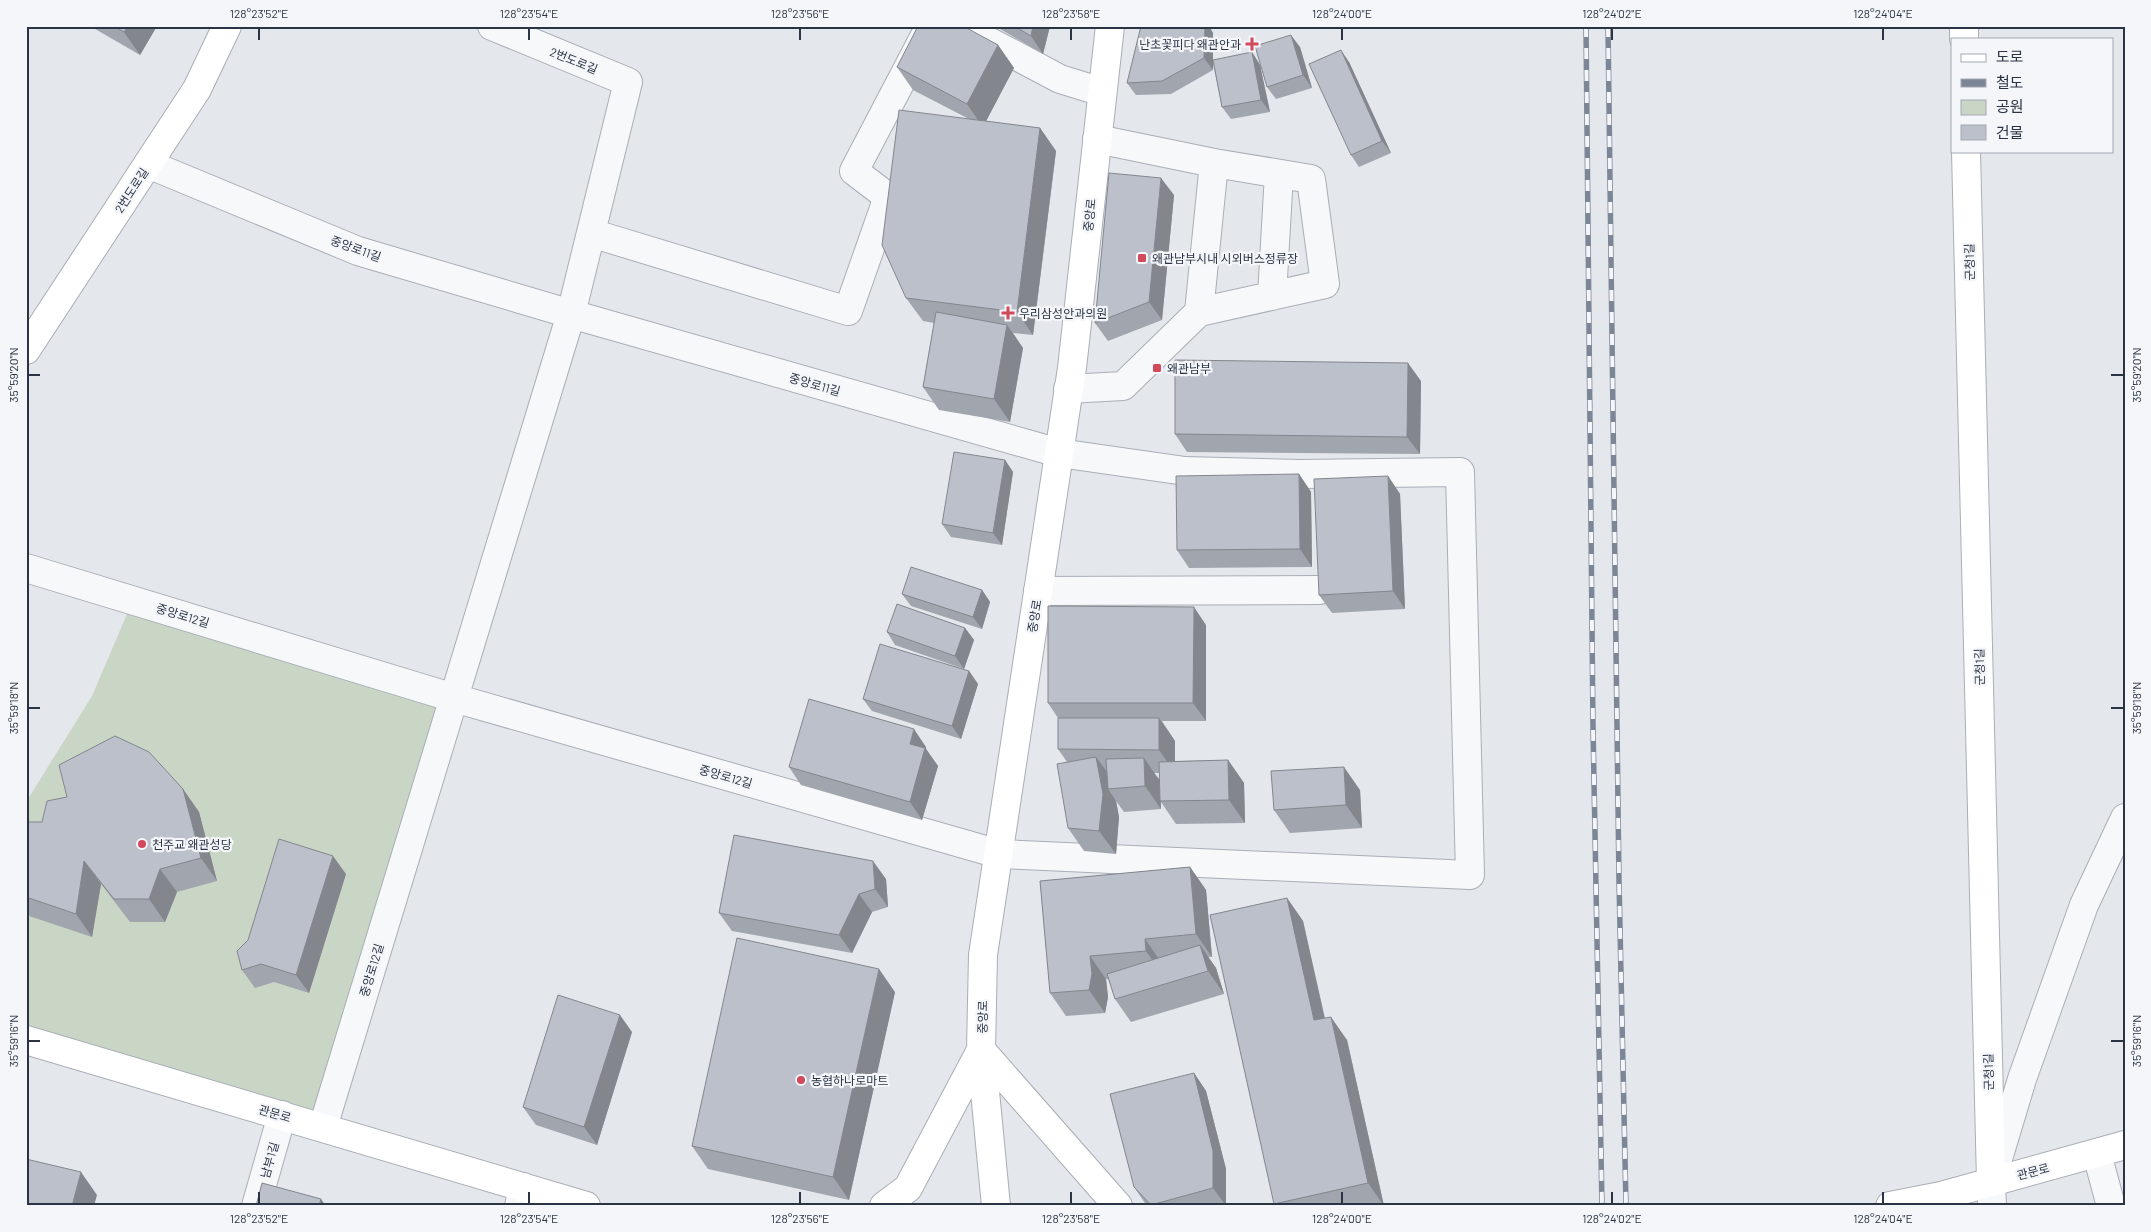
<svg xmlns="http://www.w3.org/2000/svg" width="2151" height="1232" font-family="Barlow,'Noto Sans KR',sans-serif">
  <rect width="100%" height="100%" fill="#e4e7ec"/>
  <path fill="#c9d6c5" d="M133 600 454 698 323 1127 26 1039V802L92 696Z"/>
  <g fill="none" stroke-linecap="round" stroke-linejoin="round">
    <g stroke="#a9aeb7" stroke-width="30">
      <path id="street" d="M960 26 1060 79 1102 92
        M591 233 848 311 888 197 854 171 930 26
        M1272 296 1279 174
        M1199 312 1325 284 1311 179 1214 163
        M1068 389 1123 386 1199 312 1214 163 1097 139
        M26 568 454 698 999 854 1470 875 1460 472 1300 474 1185 471 1059 453 571 314 358 251 148 164
        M1038 591 1320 590
        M323 1127 571 314 628 82 492 26
        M2097 1154 2111 1206
        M256 1206 282 1115
        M519 1206 523 1187
        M1992 1206 1991 1182 2022 1079 2084 905 2125 818"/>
    </g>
    <g stroke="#a9aeb7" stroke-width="30">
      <path id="secondary" d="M1964 26V39
        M1966 151 1991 1182
        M26 350 197 89 227 26
        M26 1040 586 1206
        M884 1206 908 1188 981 1050 1118 1206
        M996 1206 981 1050 983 955 1072 368 1110 26
        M1890 1206 1941 1196 2125 1145"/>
    </g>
    <use href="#street" stroke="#f7f8fa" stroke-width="28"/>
    <use href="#secondary" stroke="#fff" stroke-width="28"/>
    <g stroke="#7d8696" stroke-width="5.5">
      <path id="rail" d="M1586 26 1593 727 1602 1206
        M1608 26 1619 881 1626 1206"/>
    </g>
    <use href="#rail" stroke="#f4f6f9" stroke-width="4" stroke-dasharray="11" stroke-linecap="butt"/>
  </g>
  <path fill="#a1a5ae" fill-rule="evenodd" d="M90 26H157L140 55Z
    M995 26H1050L1043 54Z
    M1141 26H1271V27H1209L1213 33V60L1252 52 1260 65 1270 112 1231 119 1222 107 1213 63V70L1171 94 1136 95 1127 83Z
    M998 45 1014 68 986 121 1040 128 1056 151 1033 335 1013 333 1023 348 1010 422 939 410 923 387 934 323 923 321 906 298 969 119 913 90 897 67Z
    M1300 47 1312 88 1276 99 1267 87Z
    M1349 62 1391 153 1359 167 1351 155Z
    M1174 195 1162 320 1108 341 1095 323Z
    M1421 381 1420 454 1187 452 1175 434Z
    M1005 460 1013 472 1002 545 951 537 942 524Z
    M1299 474 1311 492 1312 567 1189 568 1177 550Z
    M1388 476 1400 494 1405 609 1332 613 1319 595Z
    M982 590 990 602 982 629 911 606 902 594Z
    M1206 625V721H1162L1175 741V761L1228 760 1244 783 1245 823 1176 824 1161 802V809L1124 812 1116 801 1119 817 1116 854 1084 851 1068 828 1067 762 1058 749V718L1048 703ZM1154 773H1159L1160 780Z
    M965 628 974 640 964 669 895 645 887 632Z
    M969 671 978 684 961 739 872 711 863 699Z
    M926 747V749L938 766 922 820 801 785 789 767Z
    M183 789 199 812 217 881 177 892 165 922H130L101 884 92 937 26 915V822H42Z
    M1360 790 1362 828 1290 833 1274 810Z
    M1190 867 1206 890 1212 957H1208L1216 968 1224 994 1131 1022 1115 999 1109 979H1106L1108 997 1105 1013 1066 1016 1050 993 1040 881Z
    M346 874 309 993 274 982 255 988 242 970 248 940Z
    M886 879 888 907 872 912 852 953 732 931 719 913Z
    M1287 898 1303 921 1325 1018 1347 1040 1384 1206H1275L1274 1204Z
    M895 992 849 1200 708 1169 692 1146Z
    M632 1032 597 1145 536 1125 523 1107Z
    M1194 1073 1206 1091 1226 1169V1206H1147L1134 1187Z"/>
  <path fill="#83868d" d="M128 26H157L140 55 124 32Z
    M1033 26H1050L1043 54 1031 36Z
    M1205 26H1209L1213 33V70L1204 58Z
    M1291 35 1300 47 1312 88 1303 75Z
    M998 45 1014 68 983 127 967 104Z
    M1341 50 1349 62 1391 153 1382 141Z
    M1252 52 1260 65 1270 112 1261 100Z
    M1040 128 1056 151 1033 335 1017 312Z
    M1161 178 1174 195 1162 320 1149 302Z
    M1007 325 1023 348 1010 422 994 399Z
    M1408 363 1421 381 1420 454 1407 437Z
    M1005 460 1013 472 1002 545 993 533Z
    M1299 474 1311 492 1312 567 1300 549Z
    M1388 476 1400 494 1405 609 1393 591Z
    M982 590 990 602 982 629 973 617Z
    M1194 607 1206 625V721L1193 703Z
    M965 628 974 640 964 669 955 656Z
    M969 671 978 684 961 739 952 726Z
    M1159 718 1175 741V773L1159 750Z
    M914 729 926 747V749L938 766 922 820 910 802V744Z
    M1096 757 1113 780 1108 789 1116 801 1119 817 1116 854 1099 831Z
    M1144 758 1160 781 1161 809 1145 786Z
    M1228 760 1244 783 1245 823 1229 800Z
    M1344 767 1360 790 1362 828 1346 805Z
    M183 789 199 812 217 881 201 858Z
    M333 856 346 874 309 993 296 975Z
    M84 861 101 884 92 937 76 914Z
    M873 861 886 879 888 907 875 889Z
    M1190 867 1206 890 1212 957 1196 934Z
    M160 869 177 892 165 922 149 899Z
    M859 894 872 912 852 953 839 935Z
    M1287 898 1303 921 1330 1043 1314 1020Z
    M1145 939 1161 962 1162 974 1146 951Z
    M1200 945 1216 968 1224 994 1208 971Z
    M1090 956 1106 979 1108 997 1105 1013 1089 990Z
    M879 969 895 992 849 1200 833 1177Z
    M620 1015 632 1032 597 1145 584 1127Z
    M1331 1017 1347 1040 1384 1206 1368 1183Z
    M1194 1073 1206 1091 1226 1169V1206L1213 1188Z
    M81 1172 97 1195 94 1206H72Z
    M321 1199 326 1206H319Z"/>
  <path fill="#bbc0ca" stroke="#83868d" d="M114 26H128L124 32Z
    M918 26H963L998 45 967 104 897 67Z
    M1014 26H1033L1031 36Z
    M1141 26H1205L1204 58 1162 81 1127 83Z
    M1291 35 1303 75 1267 87 1255 46Z
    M1341 50 1382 141 1351 155 1309 64Z
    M1252 52 1261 100 1222 107 1213 60Z
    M899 110 1040 128 1017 312 906 298 882 245Z
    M1109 173 1161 178 1149 302 1095 323Z
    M936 312 1007 325 994 399 923 387Z
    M1175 360 1408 363 1407 437 1175 434Z
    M954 452 1005 460 993 533 942 524Z
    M1299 474 1300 549 1177 550 1176 476Z
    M1388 476 1393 591 1319 595 1314 479Z
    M911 567 982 590 973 617 902 594Z
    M897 604 965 628 955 656 887 632Z
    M1048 606 1194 607 1193 703H1048Z
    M880 644 969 671 952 726 863 699Z
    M809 699 914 729 910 744 925 748 910 802 789 767Z
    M1058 718H1159V750L1058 749Z
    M115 736 149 752 183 789 201 858 160 869 149 899H114L84 861 76 914 26 897V822H42L47 801 67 797 59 765Z
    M1096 757 1103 794 1099 831 1068 828 1057 764Z
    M1144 758 1145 786 1108 789 1106 759Z
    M1228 760 1229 800 1160 801 1159 762Z
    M1344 767 1346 805 1274 810 1271 771Z
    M734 835 873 861 875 889 859 894 839 935 719 913Z
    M279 839 333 856 296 975 261 964 242 970 237 951 248 940Z
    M1190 867 1196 934 1145 939 1146 951 1090 956 1092 974 1089 990 1050 993 1040 881Z
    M1287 898 1314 1020 1331 1017 1368 1183 1274 1204 1210 915Z
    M737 938 879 969 833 1177 692 1146Z
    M1200 945 1208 971 1115 999 1107 974Z
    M558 995 620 1015 584 1127 523 1107Z
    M1194 1073 1213 1151V1188L1151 1205 1134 1187 1110 1094Z
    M26 1159 81 1172 72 1206H26Z
    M262 1183 321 1199 319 1206H256Z"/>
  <path fill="none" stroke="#2b3445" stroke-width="2" d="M259 28V40M529 28V40M800 28V40M1071 28V40M1342 28V40M1612 28V40M1883 28V40M28 375H40M2111 375H2124M28 708H40M2111 708H2124M28 1041H40M2111 1041H2124M259 1192V1204M529 1192V1204M800 1192V1204M1071 1192V1204M1342 1192V1204M1612 1192V1204M1883 1192V1204"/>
  <g fill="#d1495b" stroke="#f4f6f9" stroke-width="2">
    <path d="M1249.5 36.5h5v5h5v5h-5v5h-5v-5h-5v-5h5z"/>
    <rect x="1137" y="253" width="10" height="10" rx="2.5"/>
    <path d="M1005.5 305.5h5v5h5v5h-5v5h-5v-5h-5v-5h5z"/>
    <rect x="1152" y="363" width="10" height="10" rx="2.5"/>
    <circle cx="142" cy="844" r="5"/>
    <circle cx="801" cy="1080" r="5"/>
  </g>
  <g text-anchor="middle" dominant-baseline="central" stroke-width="4.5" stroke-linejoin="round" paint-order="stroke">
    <g font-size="12" fill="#2b3445" stroke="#f4f6f9" text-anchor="start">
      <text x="1241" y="44" text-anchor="end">난초꽃피다 왜관안과</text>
      <text x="1152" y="258">왜관남부시내 시외버스정류장</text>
      <text x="1019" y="313">우리삼성안과의원</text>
      <text x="1167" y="368">왜관남부</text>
      <text x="152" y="844">천주교 왜관성당</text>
      <text x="811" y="1080">농협하나로마트</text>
    </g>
    <g font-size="12" fill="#2b3445" stroke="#f4f6f9">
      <text transform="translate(574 60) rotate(22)">2번도로길</text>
      <text transform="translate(131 190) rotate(-57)">2번도로길</text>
      <text transform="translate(1089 215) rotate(-84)">중앙로</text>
      <text transform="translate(356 248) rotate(20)">중앙로11길</text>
      <text transform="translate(1969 262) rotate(-91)">군청1길</text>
      <text transform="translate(815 384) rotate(16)">중앙로11길</text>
      <text transform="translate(183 615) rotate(17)">중앙로12길</text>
      <text transform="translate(1034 616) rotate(-81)">중앙로</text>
      <text transform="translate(1979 667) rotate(-91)">군청1길</text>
      <text transform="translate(726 776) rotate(16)">중앙로12길</text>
      <text transform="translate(371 970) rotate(-73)">중앙로12길</text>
      <text transform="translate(982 1017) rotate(-89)">중앙로</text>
      <text transform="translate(1988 1072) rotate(-91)">군청1길</text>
      <text transform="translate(275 1113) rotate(16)">관문로</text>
      <text transform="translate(269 1160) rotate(-74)">남부1길</text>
      <text transform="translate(2033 1171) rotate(-15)">관문로</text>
    </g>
  </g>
  <rect width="2151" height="1232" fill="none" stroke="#f4f6f9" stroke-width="55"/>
  <rect x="1951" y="38" width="162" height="115" fill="#f4f6f9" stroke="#a4a8b1"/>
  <rect x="1961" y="54" width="25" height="8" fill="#ffffff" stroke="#a4a8b1"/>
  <text x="1996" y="62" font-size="15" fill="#2b3445">도로</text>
  <rect x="1961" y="79" width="25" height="8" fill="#7d8696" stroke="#a4a8b1"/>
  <text x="1996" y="88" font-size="15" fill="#2b3445">철도</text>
  <rect x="1961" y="100" width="25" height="15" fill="#c9d6c5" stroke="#a4a8b1"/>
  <text x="1996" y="112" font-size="15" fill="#2b3445">공원</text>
  <rect x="1961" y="125" width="25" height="15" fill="#bbc0ca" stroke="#a4a8b1"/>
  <text x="1996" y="138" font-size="15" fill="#2b3445">건물</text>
  <rect x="28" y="28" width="2096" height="1176" fill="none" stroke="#2b3445" stroke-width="2"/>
  <g font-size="12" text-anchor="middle" fill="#2b3445">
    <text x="259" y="18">128°23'52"E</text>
    <text x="529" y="18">128°23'54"E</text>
    <text x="800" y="18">128°23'56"E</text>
    <text x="1071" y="18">128°23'58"E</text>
    <text x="1342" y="18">128°24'00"E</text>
    <text x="1612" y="18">128°24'02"E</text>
    <text x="1883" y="18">128°24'04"E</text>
    <text transform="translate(14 375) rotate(-90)" y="4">35°59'20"N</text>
    <text transform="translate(2137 375) rotate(-90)" y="4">35°59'20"N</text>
    <text transform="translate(14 708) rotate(-90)" y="4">35°59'18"N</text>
    <text transform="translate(2137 708) rotate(-90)" y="4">35°59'18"N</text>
    <text transform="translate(14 1041) rotate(-90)" y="4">35°59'16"N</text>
    <text transform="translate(2137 1041) rotate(-90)" y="4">35°59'16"N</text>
    <text x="259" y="1223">128°23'52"E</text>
    <text x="529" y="1223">128°23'54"E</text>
    <text x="800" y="1223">128°23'56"E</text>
    <text x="1071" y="1223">128°23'58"E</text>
    <text x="1342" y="1223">128°24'00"E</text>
    <text x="1612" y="1223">128°24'02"E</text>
    <text x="1883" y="1223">128°24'04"E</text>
  </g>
</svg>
